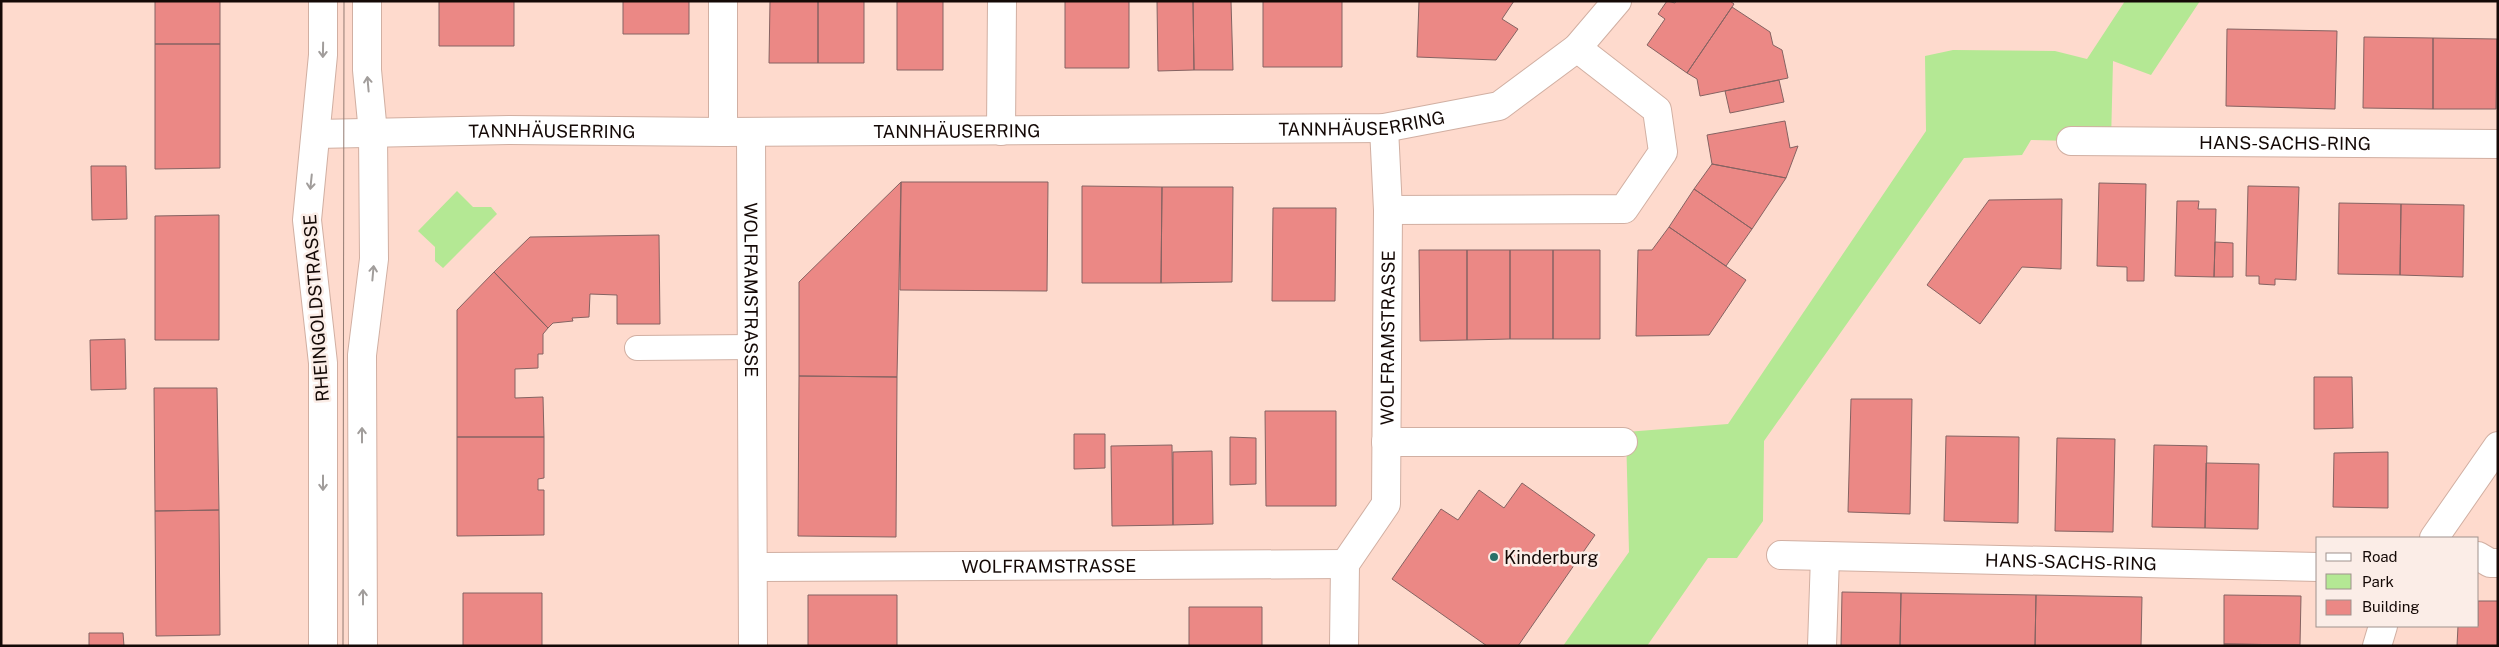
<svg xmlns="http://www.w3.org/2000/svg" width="2499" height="647" font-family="'Public Sans',sans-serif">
  <rect width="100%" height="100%" fill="#fedacd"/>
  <path fill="#b4e894" d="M2125 1H2200L2151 75 2113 61 2111 142 2031 140 2022 155 1964 158 1764 441 1763 521 1737 558H1708L1647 646H1563L1629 552 1626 432 1728 424 1926 131 1925 56 1953 50 2055 51 2087 59Z
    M457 191 473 207H491L497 214 443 268 435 261V247L418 231Z"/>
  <path fill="#eb8885" stroke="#856362" d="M155 1H220V44H155Z
    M439 1H514V46H439Z
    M623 1H689V34H623Z
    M770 1H818V63H769Z
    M818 1H864V63H818Z
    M897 1H943V70H897Z
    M1065 1H1129V68H1065Z
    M1157 1H1193L1194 70 1158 71Z
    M1193 1H1231L1233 70H1194Z
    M1263 1H1342V67H1263Z
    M1419 1H1514L1502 19 1518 29 1496 60 1417 57Z
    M1667 1 1675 3 1676 1H1730L1734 4 1687 73 1647 45 1665 19 1658 14Z
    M1732 7 1770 32 1773 45 1782 50 1788 78 1700 96 1697 79 1687 73Z
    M2227 29 2337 31 2335 109 2226 106Z
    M2364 37 2433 38V109L2363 108Z
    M2433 38 2497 39 2496 109H2433Z
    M155 44H220V168L155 169Z
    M1779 80 1784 102 1730 113 1725 91Z
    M1785 121 1790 148 1798 146 1786 178 1712 164 1707 135Z
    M1712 164 1786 178 1752 229 1694 189Z
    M91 166H126L127 219 92 220Z
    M901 182 897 377 799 376V282Z
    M901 182H1048L1047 291 900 290Z
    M2099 183 2146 184 2144 281H2127V267L2097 266Z
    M1082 186 1162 187 1161 283H1082Z
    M2248 186 2299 187 2296 280 2275 279V285L2259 284V276H2246Z
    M1162 187H1233L1232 282 1161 283Z
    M1694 189 1752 229 1726 266 1669 227Z
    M2062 199 2061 269 2022 267 1980 324 1927 285 1989 200Z
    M2177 201H2199L2198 209H2216L2214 277 2175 276Z
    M2339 203 2401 204 2400 275 2338 274Z
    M2401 204 2464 205 2463 277 2400 275Z
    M1273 208H1336L1335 301H1272Z
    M219 215V340H155V216Z
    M1669 227 1746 280 1709 335 1636 336 1638 250H1652Z
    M659 235 660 324H617V295L590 294 589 317 572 318 573 321 553 323 548 328 494 272 530 237Z
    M2215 242 2233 243V277H2214Z
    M1419 250H1467V340L1420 341Z
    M1467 250H1510V339L1467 340Z
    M1510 250H1553V339H1510Z
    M1553 250H1600V339H1553Z
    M494 272 548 328 543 334V354H538V368L515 369V398L543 397 544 437H457V310Z
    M125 339 126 389 91 390 90 340Z
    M799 376 897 377 896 537 798 536Z
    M2314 377H2352L2353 428 2314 429Z
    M154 388H217L219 510 155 511Z
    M1851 399H1912L1910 514 1848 512Z
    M1265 411H1336V506H1266Z
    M1074 434H1105V468L1074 469Z
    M1946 436 2019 437 2018 523 1944 521Z
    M457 437H544V478L538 479V490H544V535L457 536Z
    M1230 437 1256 438V484L1230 485Z
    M2057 438 2115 439 2113 532 2055 531Z
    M1172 445 1173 525 1112 526 1111 446Z
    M2154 445 2207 446 2205 528 2152 527Z
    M1212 451 1213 524 1173 525V452Z
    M2388 452V508L2333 507 2334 453Z
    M2206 463 2259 464 2258 529 2205 528Z
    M1522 483 1595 535 1518 646H1487L1392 579 1441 509 1458 520 1479 490 1504 508Z
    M219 510 220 635 156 636 155 511Z
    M1842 592 1901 593 1900 646H1841Z
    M463 593H542V646H463Z
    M1901 593 2036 595 2035 646H1900Z
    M808 595H897V646H808Z
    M2036 595 2142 597 2141 646H2035Z
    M2224 595 2301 596 2300 645 2224 644Z
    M2478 601H2498V646H2457L2458 626H2478Z
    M1189 607H1262V646H1189Z
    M89 633H123L124 646H89Z
    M2224 644 2300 645V646H2224Z"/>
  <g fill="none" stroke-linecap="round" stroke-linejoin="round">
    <g stroke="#d1afa2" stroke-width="26">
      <path id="lane" d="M637 348 752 347"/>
    </g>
    <g stroke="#d1afa2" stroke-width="30">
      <g id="street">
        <path d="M723 1V132"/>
        <path d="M1001 131 1002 1"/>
        <path id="s1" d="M751 132 753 646"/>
        <path id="s2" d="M316 134 509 130 723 132 1384 128 1499 106 1577 48 1617 1"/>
        <path id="s3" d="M2071 141 2498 144"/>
        <path d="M1388 210 1624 209 1663 152 1657 110 1577 48"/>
        <path d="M1386 442H1623"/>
        <path d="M2434 538 2498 446"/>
        <path id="s4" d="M1781 555 2318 567"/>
        <path d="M2478 556 2490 563H2498"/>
        <path id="s5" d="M753 567 1345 564"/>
        <path d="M323 646V363L307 220 323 55V1"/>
        <path d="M363 646 362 355 374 259 373 133 367 70V1"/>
        <path id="s6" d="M1344 646 1345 564 1386 504 1388 210 1384 128"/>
        <path d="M1822 646 1825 556"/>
        <path d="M2377 646 2383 626"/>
      </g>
    </g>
    <use href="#lane" stroke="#fff" stroke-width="24"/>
    <use href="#street" stroke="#fff" stroke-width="28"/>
    <path stroke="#937b72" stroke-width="1" d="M343 646 344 1"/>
  </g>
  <defs><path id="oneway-shaft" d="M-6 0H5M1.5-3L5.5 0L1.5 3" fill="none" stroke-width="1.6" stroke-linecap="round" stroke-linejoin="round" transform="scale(1.25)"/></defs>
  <g stroke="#a19d9b">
    <use href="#oneway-shaft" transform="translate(323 50) rotate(91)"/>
    <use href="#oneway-shaft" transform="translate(368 84) rotate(-95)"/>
    <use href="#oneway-shaft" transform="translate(311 182) rotate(96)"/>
    <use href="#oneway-shaft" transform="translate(373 273) rotate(-85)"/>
    <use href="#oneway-shaft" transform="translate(362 435) rotate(-90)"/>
    <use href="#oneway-shaft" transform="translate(323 483) rotate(90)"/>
    <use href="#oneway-shaft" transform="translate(363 597) rotate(-90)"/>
  </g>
  <circle fill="#297169" stroke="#fbede7" stroke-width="2" cx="1494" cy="557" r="5"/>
  <g text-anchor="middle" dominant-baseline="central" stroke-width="5" stroke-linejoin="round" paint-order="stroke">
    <g font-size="18" fill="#140906" stroke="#fbede7">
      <text stroke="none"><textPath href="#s2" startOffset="1046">TANNHÄUSERRING</textPath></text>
      <text stroke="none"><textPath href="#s2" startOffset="236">TANNHÄUSERRING</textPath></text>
      <text stroke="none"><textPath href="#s2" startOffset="641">TANNHÄUSERRING</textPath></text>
      <text stroke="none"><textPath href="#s3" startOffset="214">HANS-SACHS-RING</textPath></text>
      <text stroke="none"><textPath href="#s1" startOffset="158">WOLFRAMSTRASSE</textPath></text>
      <text transform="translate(316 308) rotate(-94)">RHEINGOLDSTRASSE</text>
      <text stroke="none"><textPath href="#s6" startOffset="321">WOLFRAMSTRASSE</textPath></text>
      <text stroke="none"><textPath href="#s4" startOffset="290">HANS-SACHS-RING</textPath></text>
      <text stroke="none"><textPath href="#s5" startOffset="296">WOLFRAMSTRASSE</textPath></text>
    </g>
    <g font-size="18" fill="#140906" stroke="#fbede7" text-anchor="start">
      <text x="1504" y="557">Kinderburg</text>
    </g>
  </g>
  <rect width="2499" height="647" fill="none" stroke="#140906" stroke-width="5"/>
  <rect x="2316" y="537" width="162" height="90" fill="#fbede7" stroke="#9f928d"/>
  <rect x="2326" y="553" width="25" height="8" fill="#ffffff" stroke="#9f928d"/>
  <text x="2362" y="562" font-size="15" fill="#140906">Road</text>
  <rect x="2326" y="574" width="25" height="15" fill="#b4e894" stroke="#9f928d"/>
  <text x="2362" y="587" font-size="15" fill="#140906">Park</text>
  <rect x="2326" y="600" width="25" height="15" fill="#eb8885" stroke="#9f928d"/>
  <text x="2362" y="612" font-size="15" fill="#140906">Building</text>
</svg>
